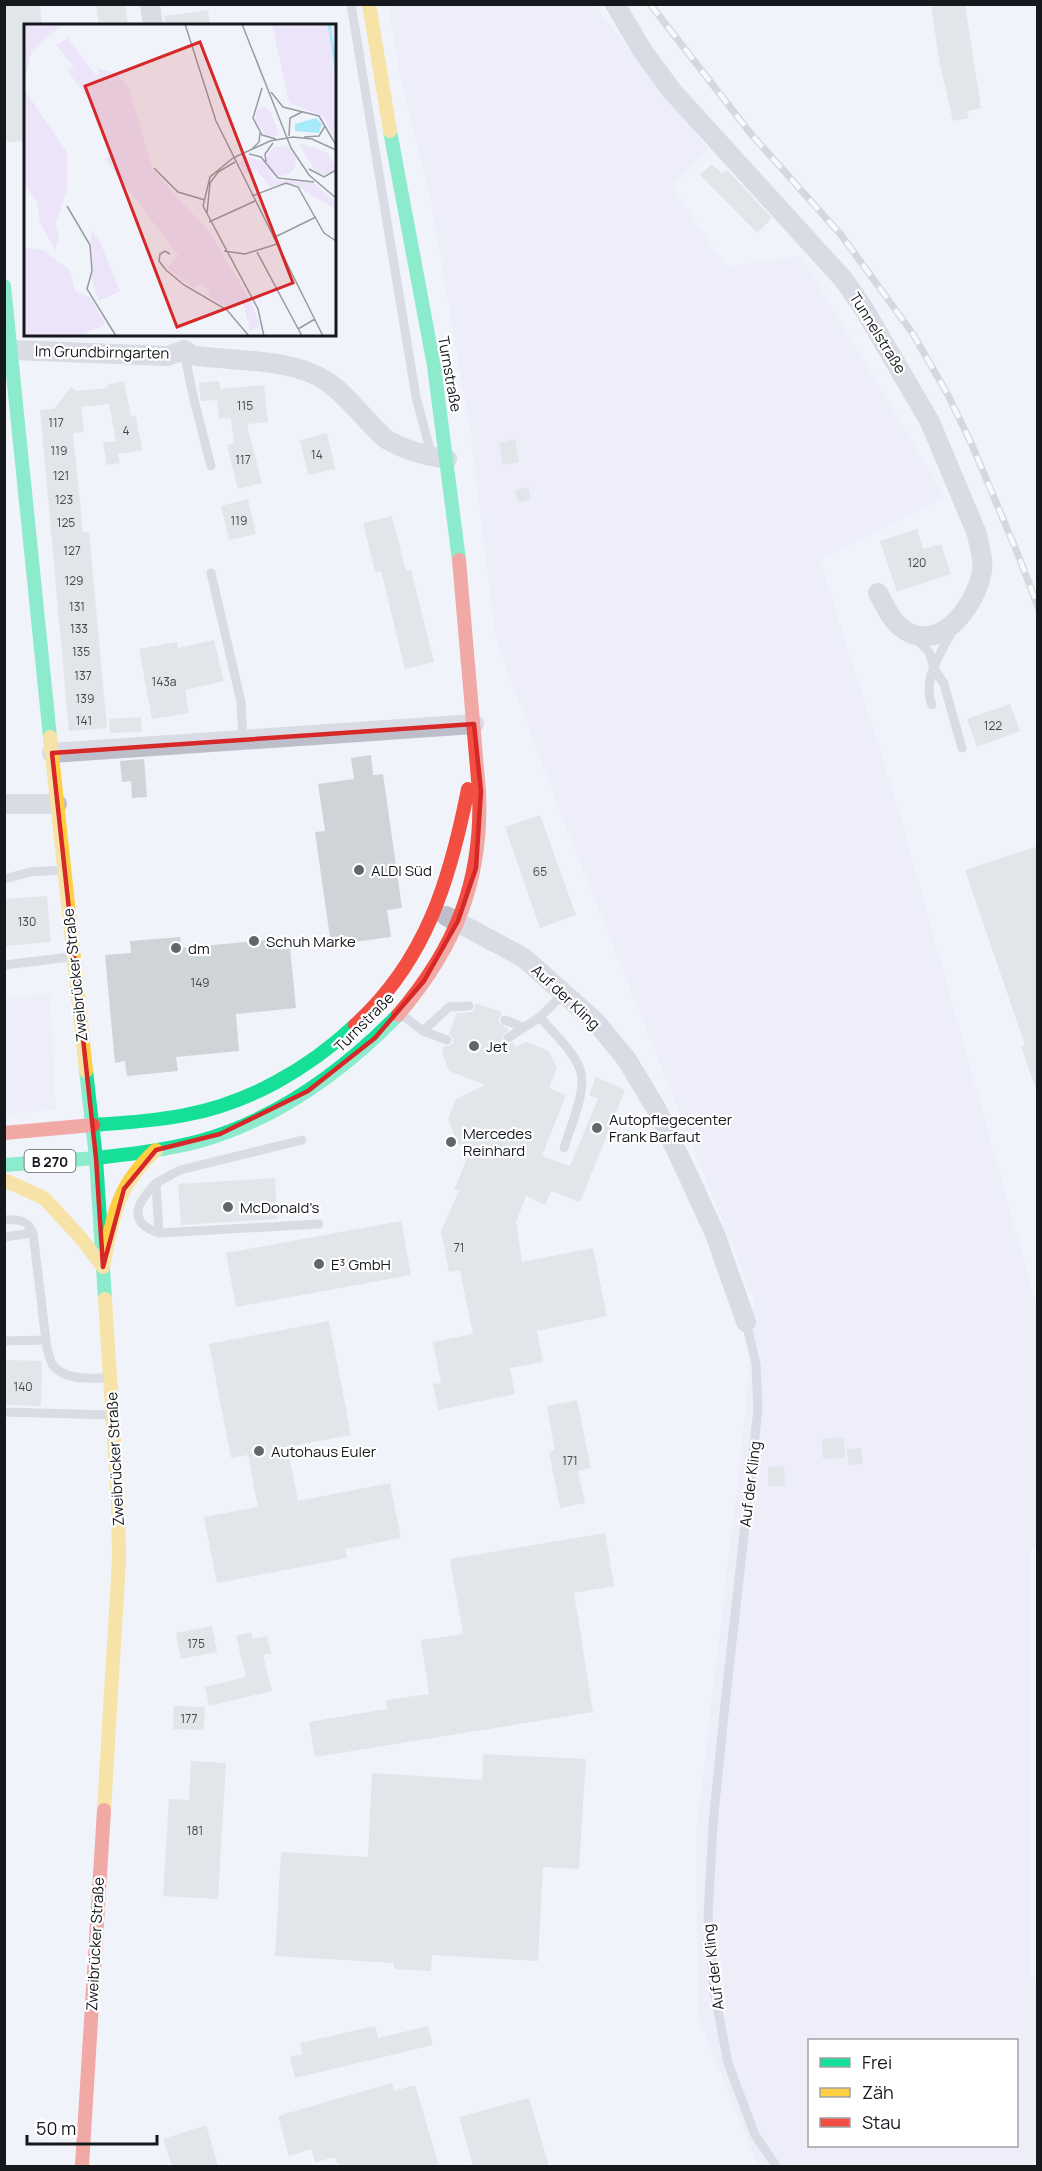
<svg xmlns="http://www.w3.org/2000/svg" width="1042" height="2171" font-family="Manrope,sans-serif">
  <rect width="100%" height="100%" fill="#f0f4fa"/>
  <path fill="#ece5fa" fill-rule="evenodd" d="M388 5H594L708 149 672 186 726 267 801 256 945 497 820 560 898 808 1037 1307 1038 1547 1031 1548 1030 1974 1038 1987 1037 2166H758L698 2016 696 1834 744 1426 755 1302 567 831 496 640 471 436 431 202 400 76ZM810 2040H1016V2146H810Z
    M50 995 56 1110 5 1114V997Z"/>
  <path fill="#cfd4d8" d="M4 4H40L42 26H26V141L7 142 4 116Z
    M96 4H125L128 26H99Z
    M945 4H965L981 108 967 111 969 118 953 121 940 64 931 7Z
    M208 10 210 26H165L164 16Z
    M712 164 722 174 727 170 772 218 757 233 700 175Z
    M124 381 131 416H136L142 450 118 454 120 463 107 465 103 443 116 441 109 404 81 407 84 432 73 433 83 532H89L107 728 69 731 40 410 54 409 71 387 76 391 108 388 107 385Z
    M219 381 220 389 264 385 268 422 247 424 262 483 238 489 227 445 234 443 231 418 219 419 217 400 201 401 200 395 199 383Z
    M327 433 335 469 308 475 300 440Z
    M515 439 519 462 503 465 499 443Z
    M528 487 531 499 518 503 515 490Z
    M248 499 256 534 229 540 221 506Z
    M392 516 406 571 411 570 434 662 405 669 381 571 375 572 363 523Z
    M917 529 923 549 941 544 951 574 897 592 880 541Z
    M214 640 224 681 185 690 189 713 152 719 139 649 177 642 178 648Z
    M1010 704 1020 731 977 747 967 719Z
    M141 717 142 732 110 733 109 719Z
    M371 755 373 775 383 774 402 908 387 910 391 937 331 945 315 832 325 831 318 784 354 779 351 758Z
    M144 759 147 797 132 798 131 781 122 782 120 761Z
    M540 815 576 915 540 928 505 827Z
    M1038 846V1086L1035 1087 1021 1046 1025 1045 965 870Z
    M47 896 51 942 4 946V899Z
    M180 937 181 948 289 938 296 1008 236 1014 239 1051 176 1057 178 1071 127 1076 125 1061 115 1063 105 955 131 953 130 941Z
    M475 1003 502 1012 498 1021 509 1030 502 1036 504 1044 513 1043 515 1047 527 1042 549 1051 557 1068 549 1088 566 1095 542 1156 570 1166 598 1099 589 1095 596 1077 625 1090 580 1202 551 1191 545 1205 526 1196 516 1222 522 1262 593 1248 607 1316 537 1331 543 1362 510 1368 515 1394 438 1410 433 1384 441 1383 433 1342 473 1334 460 1270 449 1272 441 1231 459 1191 454 1190 471 1149 458 1144 448 1119 456 1099 485 1085 449 1071 442 1052 444 1046H449L453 1043V1038L449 1034 457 1013 472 1012 475 1009Z
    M275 1178 277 1219 181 1225 178 1184Z
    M401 1221 411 1275 236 1307 226 1253Z
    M329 1321 351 1435 287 1447 298 1501 390 1483 401 1538 345 1549 347 1558 217 1583 204 1517 258 1507 248 1455 231 1458 209 1344Z
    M4 1360 42 1361 41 1406 4 1405Z
    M577 1400 591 1468 578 1471 585 1503 560 1508 549 1452 555 1450 547 1406Z
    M844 1437 845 1458 823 1459 822 1439Z
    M861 1448 863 1464 849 1465 847 1449Z
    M784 1466 785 1486H768V1467Z
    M605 1533 614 1586 574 1593 593 1712 315 1757 309 1722 387 1709 386 1700 429 1694 421 1640 463 1634 450 1559Z
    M212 1626 217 1652 181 1659 176 1633Z
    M251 1632 253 1639 267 1636 271 1653 263 1655 272 1691 209 1706 205 1687 246 1677 236 1636Z
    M174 1706 205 1707 204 1730 173 1729Z
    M483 1754 586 1759 579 1869 543 1867 538 1961 432 1955 431 1971 394 1969V1963L275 1956 281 1852 368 1857 372 1773 482 1780Z
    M191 1761 226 1763 218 1899 163 1896 169 1799 189 1800Z
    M375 2026 378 2038 428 2026 433 2045 295 2078 290 2057 302 2054 300 2043Z
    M392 2083 394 2091 415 2085 439 2166H338L335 2157 315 2162 311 2149 289 2156 278 2116Z
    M529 2098 549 2166H473L459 2117Z
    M206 2125 218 2166H172L163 2139Z"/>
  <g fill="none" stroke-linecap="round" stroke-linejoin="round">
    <path stroke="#bdbeca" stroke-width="9" d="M351 4 416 397 432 457
      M184 352 194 400 211 466
      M211 573 241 702 243 741
      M914 637 929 652 934 668 944 684 962 748
      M932 705C921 679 942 652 953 629
      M4 879 30 872 61 870
      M4 965 70 957
      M402 1015 423 1031 447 1040
      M540 1017C553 1033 572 1049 580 1069 588 1088 570 1128 564 1148
      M505 1020 522 1027
      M423 1031 449 1007 469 1006
      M508 1038 540 1017 563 994
      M302 1140 180 1170 156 1183 159 1233 319 1224
      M156 1183C137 1203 126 1222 159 1233
      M4 1220C18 1219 28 1220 33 1233L47 1349C49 1354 50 1360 52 1364 63 1381 91 1378 109 1378
      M4 1237 33 1233
      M746 1322 756 1364 758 1409 724 1714 713 1824 708 1917 713 1985 728 2063 755 2135 776 2166
      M4 1341 46 1340
      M4 1412 111 1415"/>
    <path stroke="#bdbeca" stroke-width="20" d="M150 4 153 26
      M615 4 642 50 672 91 844 280 864 309 930 422 977 534C979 546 984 559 982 571 976 607 936 660 898 625 889 617 884 603 878 593
      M12 350 168 356 184 350
      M184 350 191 355C232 362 291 357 326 381 349 396 365 421 386 439 404 450 427 456 447 459
      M52 753 474 724
      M4 804H57
      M446 916 524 958 596 1022 627 1060 657 1110 688 1175 715 1234 746 1322"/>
    <path stroke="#16e098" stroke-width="14" d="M390 131 434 366 459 560
      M4 286 50 737
      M86 1071 96 1158 105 1299
      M93 1125C124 1123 155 1121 185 1115 249 1103 308 1069 355 1025
      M96 1158C131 1154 166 1150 200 1141 278 1119 342 1072 398 1015
      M4 1165 96 1158"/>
    <path stroke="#ffcf43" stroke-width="14" d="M369 4 390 131
      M50 737 86 1071
      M4 1180 44 1198 80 1237 103 1267
      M103 1267C113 1217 116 1186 156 1150
      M104 1810 119 1560 118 1502 105 1299"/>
    <path stroke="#f24e42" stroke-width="14" d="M398 1015C456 947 483 880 479 791L459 560
      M355 1025C426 961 450 880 468 789
      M4 1133 93 1125
      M82 2166 104 1810"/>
    <g stroke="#b4b8be" stroke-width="7">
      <path id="rail" d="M650 4 751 134 842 236 913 334 948 395 972 445 1019 557 1038 607"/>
    </g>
    <use href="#rail" stroke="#fff" stroke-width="4.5" stroke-dasharray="14" stroke-linecap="butt"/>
  </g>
  <path d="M0 0H1042V2171H0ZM474 724 481 791 476 868 458 921 424 981 375 1038 308 1091 220 1134 156 1150 124 1189 103 1267 96 1158 52 753Z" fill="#f0f4fa" fill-opacity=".55" fill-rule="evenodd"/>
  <path fill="none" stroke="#d62828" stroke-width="4.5" stroke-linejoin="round" d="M474 724 481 791 476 868 458 921 424 981 375 1038 308 1091 220 1134 156 1150 124 1189 103 1267 96 1158 52 753Z"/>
  <g fill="#62656a" stroke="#fff" stroke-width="2">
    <circle cx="359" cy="870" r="6"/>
    <circle cx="254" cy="941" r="6"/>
    <circle cx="176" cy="948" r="6"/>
    <circle cx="474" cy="1046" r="6"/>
    <circle cx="597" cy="1128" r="6"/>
    <circle cx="451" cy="1142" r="6"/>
    <circle cx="228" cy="1207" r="6"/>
    <circle cx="319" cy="1264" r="6"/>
    <circle cx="259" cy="1451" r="6"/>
  </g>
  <g text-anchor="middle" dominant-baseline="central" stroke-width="4.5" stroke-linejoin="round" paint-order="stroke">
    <g font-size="12" fill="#44474c">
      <text x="245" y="405">115</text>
      <text x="56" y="422">117</text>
      <text x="126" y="430">4</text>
      <text x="59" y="450">119</text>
      <text x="317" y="454">14</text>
      <text x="243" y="459">117</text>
      <text x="61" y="475">121</text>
      <text x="64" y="499">123</text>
      <text x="239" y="520">119</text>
      <text x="66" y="522">125</text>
      <text x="72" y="550">127</text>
      <text x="917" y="562">120</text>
      <text x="74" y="580">129</text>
      <text x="77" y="606">131</text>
      <text x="79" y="628">133</text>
      <text x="81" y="651">135</text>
      <text x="83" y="675">137</text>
      <text x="164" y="681">143a</text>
      <text x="85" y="698">139</text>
      <text x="84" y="720">141</text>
      <text x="993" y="725">122</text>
      <text x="540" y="871">65</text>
      <text x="27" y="921">130</text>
      <text x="200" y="982">149</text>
      <text x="459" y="1247">71</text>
      <text x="23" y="1386">140</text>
      <text x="570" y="1460">171</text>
      <text x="196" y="1643">175</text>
      <text x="189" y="1718">177</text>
      <text x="195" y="1830">181</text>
    </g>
    <rect fill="#fff" stroke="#5b5d61" stroke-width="1.5" x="24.5" y="1150" width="51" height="22" rx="4.5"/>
    <g font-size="14" font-weight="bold" fill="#15181d">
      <text x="50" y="1161">B 270</text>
    </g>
    <g font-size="15" fill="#15181d" stroke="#fff">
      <text transform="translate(878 333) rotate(58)">Tunnelstraße</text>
      <text transform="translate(102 352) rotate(1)">Im Grundbirngarten</text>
      <text transform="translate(450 374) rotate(80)">Turnstraße</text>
      <text transform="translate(75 975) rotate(-96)">Zweibrücker Straße</text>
      <text transform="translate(566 997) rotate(43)">Auf der Kling</text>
      <text transform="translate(364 1022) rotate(-45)">Turnstraße</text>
      <text transform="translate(115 1459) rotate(-93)">Zweibrücker Straße</text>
      <text transform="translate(750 1484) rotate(-83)">Auf der Kling</text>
      <text transform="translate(95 1944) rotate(-87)">Zweibrücker Straße</text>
      <text transform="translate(713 1967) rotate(-97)">Auf der Kling</text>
    </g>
    <g font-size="15" fill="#15181d" stroke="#fff" text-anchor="start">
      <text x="371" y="870">ALDI Süd</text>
      <text x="266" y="941">Schuh Marke</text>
      <text x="188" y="948">dm</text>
      <text x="486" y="1046">Jet</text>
      <text x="609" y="1119">Autopflegecenter<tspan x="609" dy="17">Frank Barfaut</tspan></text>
      <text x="463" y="1133">Mercedes<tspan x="463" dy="17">Reinhard</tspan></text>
      <text x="240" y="1207">McDonald's</text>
      <text x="331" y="1264">E³ GmbH</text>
      <text x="271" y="1451">Autohaus Euler</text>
    </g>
  </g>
  <g transform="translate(24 24)">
    <rect width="312" height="312" fill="#f0f4fa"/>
    <path d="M2 0H39L8 27 2 51ZM248 0H312V118L299 92 265 79ZM44 14 72 51 75 50 73 44 91 49 105 64 129 146 186 209 227 278 236 302 226 307 219 279 205 284 184 272 186 267 177 260 169 264 143 244 154 231 81 135 88 130 70 83 43 46 50 43 32 21ZM0 65 43 128V165L32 200 35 213 31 226 16 199 13 178 0 161ZM241 83 247 88 255 111 253 112 242 113 231 95 234 84ZM274 119 303 128 312 143 305 150 293 149ZM242 137a15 15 0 1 1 30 0a15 15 0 1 1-30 0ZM225 133 239 137 252 156 289 159 312 177V186L270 160 246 163 232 145 221 150 215 138ZM67 206 74 213 96 267 75 277 68 257ZM0 224 19 226 46 246 51 267 67 274 81 299 78 303 63 308 62 312H0Z" fill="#ece5fa"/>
    <path d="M292 94 298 100 295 109 271 107V100Z" fill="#a7eafb"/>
    <path fill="none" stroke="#a7eafb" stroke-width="3" d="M305 0 312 43"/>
    <path fill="none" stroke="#989ca2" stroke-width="1.5" d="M161 0 192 97 299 312M218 0 267 124 285 151 312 174M238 64 229 94 238 111 252 115M247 68 259 83 295 92 312 121M265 112 266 94 278 88M280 113 295 112 301 102M227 126 235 118 236 109M225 130 237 133 254 154 290 158M209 134 186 153 179 182 234 285 240 312M209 134 246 117 269 113 288 115 312 126M242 138 241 130 249 119M130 144 154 168 181 176M285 145 300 153 312 146M228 172 262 159 274 163 300 209 312 217M43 182 66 221 68 247 63 265 92 312M183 189 186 159 194 148 211 138M185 198 231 177M249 214 292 193M200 227 221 230 253 220M233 228 278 312M146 230 141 227 136 230 135 237 142 246 160 261 203 286 225 312M274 305 291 295"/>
    <path fill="#d62828" fill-opacity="0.15" stroke="#d62828" stroke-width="3" d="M176 18 269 259 153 303 61 62Z"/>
    <rect width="312" height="312" fill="none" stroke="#15181d" stroke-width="3"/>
  </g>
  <rect width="1042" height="2171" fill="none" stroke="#15181d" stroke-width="12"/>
  <rect x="808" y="2039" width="210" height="108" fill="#ffffff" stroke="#a1a3a5" stroke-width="1.5"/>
  <rect x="820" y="2058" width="30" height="9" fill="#16e098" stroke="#a1a3a5" stroke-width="1.5"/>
  <text x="862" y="2069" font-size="18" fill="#15181d">Frei</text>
  <rect x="820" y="2088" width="30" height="9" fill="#ffcf43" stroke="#a1a3a5" stroke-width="1.5"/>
  <text x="862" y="2099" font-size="18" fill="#15181d">Zäh</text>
  <rect x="820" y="2118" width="30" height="9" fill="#f24e42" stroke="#a1a3a5" stroke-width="1.5"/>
  <text x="862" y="2129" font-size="18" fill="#15181d">Stau</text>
  <path d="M27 2135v9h130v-9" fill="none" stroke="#15181d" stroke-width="3"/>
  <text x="36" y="2135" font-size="18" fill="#15181d" stroke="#ffffff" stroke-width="4.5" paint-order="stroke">50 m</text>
</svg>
